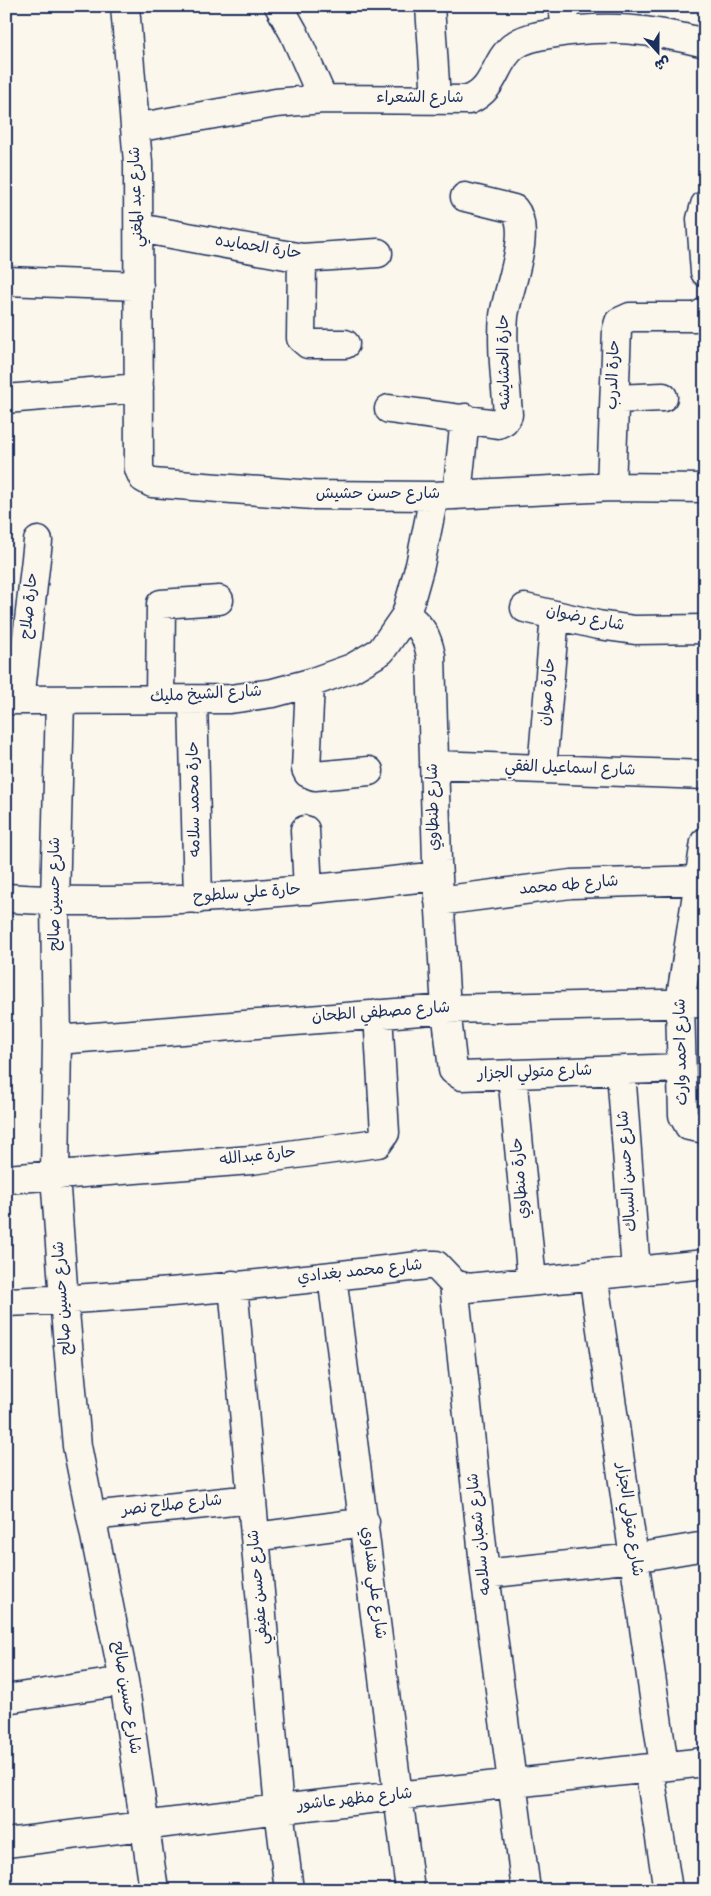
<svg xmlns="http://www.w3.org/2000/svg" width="711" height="1896" font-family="'Gochi Hand','Playpen Sans Arabic',sans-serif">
  <rect width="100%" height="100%" fill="#fbf7ec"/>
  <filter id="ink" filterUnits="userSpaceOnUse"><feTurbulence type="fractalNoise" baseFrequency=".02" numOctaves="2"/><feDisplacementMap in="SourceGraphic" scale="10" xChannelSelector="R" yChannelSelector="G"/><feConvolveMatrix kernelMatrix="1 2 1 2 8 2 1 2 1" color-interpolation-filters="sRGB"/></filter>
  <g filter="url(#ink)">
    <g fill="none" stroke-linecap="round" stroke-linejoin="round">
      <g stroke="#1b2f5e" stroke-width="31">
        <path id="minor" d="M125 6 138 163 139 469 143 478 152 483 313 495 434 496 611 487 705 488
          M279 6 294 33 323 99
          M430 6 436 99
          M563 6 566 31
          M135 128 276 103 323 99 469 100C497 88 493 62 514 46 524 38 538 36 550 34 607 24 650 29 705 43
          M705 205 701 219 705 272
          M139 228 302 258 378 253
          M302 258 301 338 308 344H345
          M6 281 139 286
          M6 399 139 388
          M615 399 663 397
          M389 409 498 424 504 421 508 415C506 383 501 348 504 316 507 291 533 231 514 209L465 197
          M611 487 617 329 619 322 630 317H696L705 312
          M457 495 465 418
          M525 608 598 625 635 630 705 629
          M406 615C422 627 427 636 431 656L437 861 446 1009 453 1070 462 1076 681 1068
          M310 683 306 769 308 773 315 776 369 771
          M160 699 161 604 219 600
          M6 700 230 699 273 693 310 683 352 668 381 651 406 615 420 565 434 496
          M20 700 38 541
          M60 700 55 902 57 1040 55 1175 64 1300 77 1446 124 1681 154 1890
          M193 700 198 899
          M434 765 705 775
          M542 769 555 615
          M305 830 308 890
          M705 842 680 1003 683 1115 689 1126 705 1129
          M6 898C151 908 294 892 438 876
          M439 901 571 884 699 880
          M57 1040 446 1009 705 1003
          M621 1071 636 1271
          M512 1075 532 1281
          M6 1179 251 1160 378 1143 385 1133 378 1014
          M593 1274 664 1766
          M332 1276 410 1890
          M454 1284 485 1574 526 1890
          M233 1285 279 1809 289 1890
          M6 1302C146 1297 287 1282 427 1265H436L454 1284 468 1288 705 1264
          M91 1516 252 1499
          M255 1537 365 1522
          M485 1574 634 1558 705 1546
          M6 1699 124 1681
          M649 1768 668 1890
          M6 1843 279 1809 705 1762"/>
      </g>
      <use href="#minor" stroke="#fbf7ec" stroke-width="28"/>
    </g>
  </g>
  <g text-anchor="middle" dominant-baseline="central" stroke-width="4" stroke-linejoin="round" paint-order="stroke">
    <g font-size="16" fill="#1b2f5e" stroke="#fbf7ec">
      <text x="420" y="99">شارع الشعراء</text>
      <text transform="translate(138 197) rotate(-92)">شارع عبد المغني</text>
      <text transform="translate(258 249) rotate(9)">حارة الحمايده</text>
      <text transform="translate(506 362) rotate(-91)">حارة الحشايشه</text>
      <text transform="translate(615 375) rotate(-88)">حارة الدرب</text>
      <text x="378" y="495">شارع حسن حشيش</text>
      <text transform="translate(31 606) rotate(-84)">حارة صلاح</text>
      <text transform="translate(585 620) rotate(11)">شارع رضوان</text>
      <text transform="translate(549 692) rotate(-85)">حارة صوان</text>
      <text transform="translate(206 696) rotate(-3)">شارع الشيخ مليك</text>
      <text transform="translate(570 770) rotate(2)">شارع اسماعيل الفقي</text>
      <text transform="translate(196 799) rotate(-91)">حارة محمد سلامه</text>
      <text transform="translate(435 807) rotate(-91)">شارع طنطاوي</text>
      <text transform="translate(569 887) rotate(-5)">شارع طه محمد</text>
      <text transform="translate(56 894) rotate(-90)">شارع حسين صالح</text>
      <text transform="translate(247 895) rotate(-4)">حارة علي سلطوح</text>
      <text transform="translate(381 1014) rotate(-4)">شارع مصطفي الطحان</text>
      <text transform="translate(683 1052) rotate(-91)">شارع احمد وارث</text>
      <text transform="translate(535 1074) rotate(-2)">شارع متولي الجزار</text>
      <text transform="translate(258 1158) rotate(-6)">حارة عبدالله</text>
      <text transform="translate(629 1171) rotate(-94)">شارع حسن السباك</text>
      <text transform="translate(522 1178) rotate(-95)">حارة منطاوي</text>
      <text transform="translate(360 1273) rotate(-6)">شارع محمد بغدادي</text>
      <text transform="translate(64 1298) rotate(-94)">شارع حسين صالح</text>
      <text transform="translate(172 1507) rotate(-6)">شارع صلاح نصر</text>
      <text transform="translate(628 1520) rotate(82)">شارع متولي الجزار</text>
      <text transform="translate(481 1534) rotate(-96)">شارع شعبان سلامه</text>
      <text transform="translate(372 1583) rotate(83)">شارع علي هنداوي</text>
      <text transform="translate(260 1587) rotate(-95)">شارع حسن عفيفي</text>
      <text transform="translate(125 1698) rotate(81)">شارع حسين صالح</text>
      <text transform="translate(355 1801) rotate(-6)">شارع مظهر عاشور</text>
    </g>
  </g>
  <rect width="711" height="1896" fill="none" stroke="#fbf7ec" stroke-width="25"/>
  <rect x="12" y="12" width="686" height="1871" fill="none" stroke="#1b2f5e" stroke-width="2" filter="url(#ink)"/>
  <g transform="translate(658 52) rotate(159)" stroke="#fbf7ec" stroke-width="4" paint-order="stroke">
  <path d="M0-4L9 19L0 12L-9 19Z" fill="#1b2f5e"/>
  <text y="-8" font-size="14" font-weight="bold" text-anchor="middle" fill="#1b2f5e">ش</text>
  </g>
</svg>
